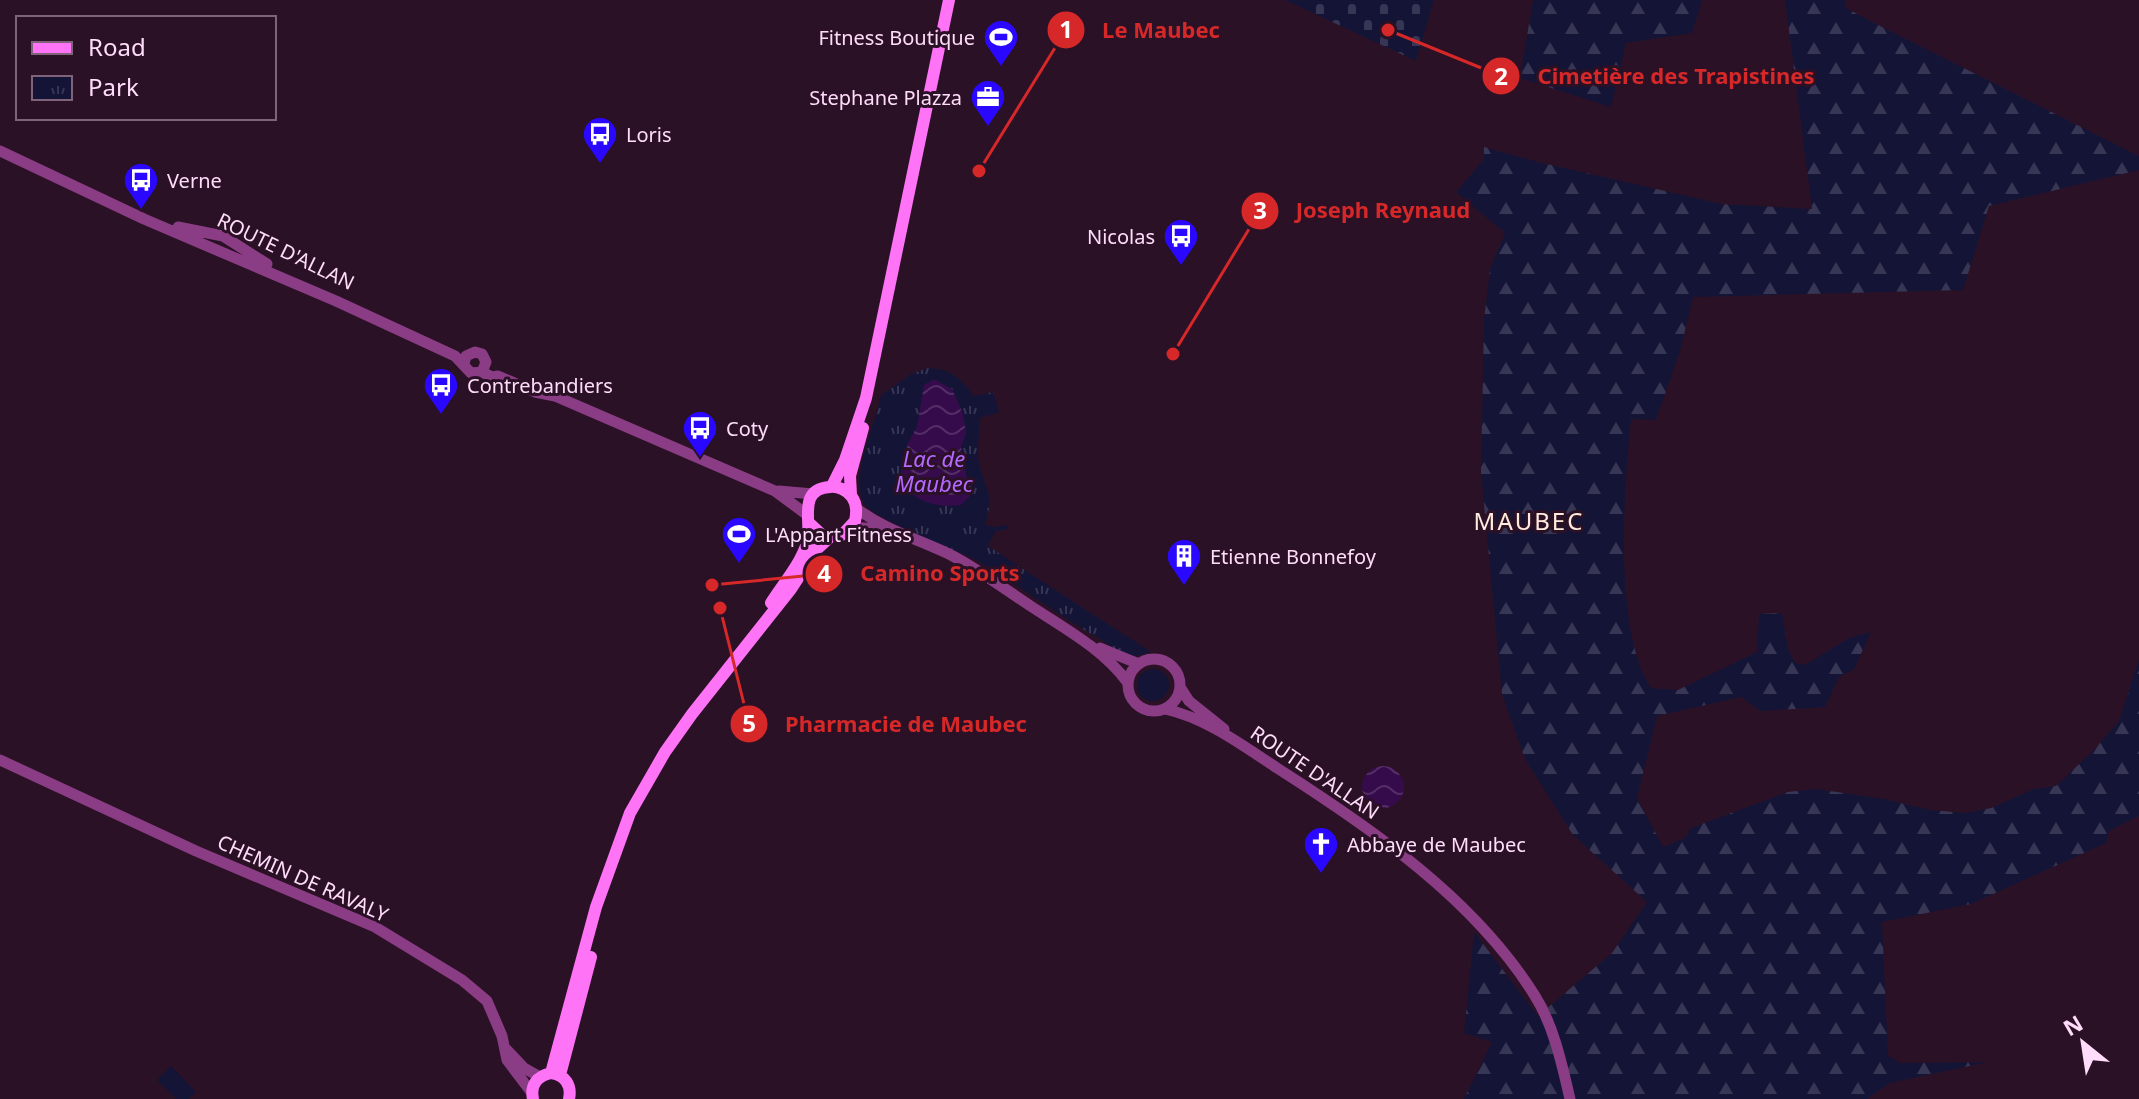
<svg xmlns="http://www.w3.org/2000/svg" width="2139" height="1099" font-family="'Noto Sans',sans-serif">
  <defs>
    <pattern id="forest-firs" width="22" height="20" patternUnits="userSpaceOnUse" patternTransform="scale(2)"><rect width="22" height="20" fill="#141436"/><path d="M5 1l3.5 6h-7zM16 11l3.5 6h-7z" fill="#373654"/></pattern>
    <pattern id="cemetery-stones" width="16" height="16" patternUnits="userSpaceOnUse" patternTransform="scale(2)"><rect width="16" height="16" fill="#141436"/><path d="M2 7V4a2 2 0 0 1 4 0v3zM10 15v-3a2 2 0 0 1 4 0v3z" fill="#373654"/></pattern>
    <pattern id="park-tufts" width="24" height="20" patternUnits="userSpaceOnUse" patternTransform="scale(2)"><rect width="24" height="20" fill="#141436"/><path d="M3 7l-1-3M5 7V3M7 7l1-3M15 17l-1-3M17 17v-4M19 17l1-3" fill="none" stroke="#373654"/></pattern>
    <pattern id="water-waves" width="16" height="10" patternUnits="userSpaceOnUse" patternTransform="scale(2)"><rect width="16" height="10" fill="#360b4b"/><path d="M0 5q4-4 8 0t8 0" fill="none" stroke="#542e66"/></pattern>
  </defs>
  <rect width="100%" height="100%" fill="#2b1126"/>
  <path fill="#141436" d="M1137 685a16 16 0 1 1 32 0a16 16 0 1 1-32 0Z
    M171 1066 196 1092 189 1099H176L157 1080Z"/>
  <path fill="url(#forest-firs)" d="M1533 0H1702L1692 33 1626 43 1611 107 1520 78Z
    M1785 0H1845L1846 8 1874 23 2139 156V170L1989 206 1963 290 1693 297 1680 351 1656 420 1631 419C1624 487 1613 631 1651 688L1678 690 1757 652 1759 614 1782 613 1788 649 1795 663 1805 665 1849 638 1871 632 1854 669 1839 677 1825 707 1761 711 1741 697 1657 716 1637 798 1663 847 1685 838 1691 828 1788 792 1814 789 1837 792 1884 799 1930 810 1965 813 1991 808 2034 789 2056 786 2094 750 2119 721 2139 659V816L2109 831 2106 843 1971 904 1882 922 1888 1056 1900 1063 1988 1062 1890 1083 1867 1099H1464L1492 1042 1464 1033 1474 932 1538 1016 1612 953 1647 902 1573 835 1525 759 1502 694 1481 472 1484 320 1490 269 1505 233 1456 192 1484 159V147L1538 162 1722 204 1812 209Z"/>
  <path fill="url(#cemetery-stones)" d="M1285 0H1434L1416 61Z"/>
  <path fill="url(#park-tufts)" d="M928 368C950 368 962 379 974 396L993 392 999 412 980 418C980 432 976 450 979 463 986 493 995 492 985 525L996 527 1008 525V529L996 531 988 546 1151 652C1146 653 1138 656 1133 656 1122 655 1109 645 1100 639 1059 616 1022 587 981 563 959 550 870 519 863 502 851 472 875 427 881 395L911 374Z"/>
  <path fill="url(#water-waves)" d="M934 379 952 389 963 414 966 433 961 447 970 496 961 505C935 508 915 502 900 480L908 443 917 427 924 385Z
    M1362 787a21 21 0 1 1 42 0a21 21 0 1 1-42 0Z"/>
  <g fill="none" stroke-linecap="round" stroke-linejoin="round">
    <path stroke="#8a3c84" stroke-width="11" d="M0 151 144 219 336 301 455 356 471 373 482 372 486 362 482 354 475 352 466 356 464 364
      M178 227 223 236 267 264
      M482 372 492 377 498 376 535 392 555 396 775 491 806 514
      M779 491 813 494
      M856 508C886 531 916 538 949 554 978 569 1005 589 1032 607 1066 629 1104 650 1128 683
      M852 527 888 530
      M1100 648 1139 664
      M1128 685a26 26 0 1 1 52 0a26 26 0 1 1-52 0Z
      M1180 687 1189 701 1224 729
      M1165 709C1206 718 1242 745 1277 768 1371 828 1475 899 1535 996 1554 1026 1562 1065 1570 1099
      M0 760 196 851 375 927 462 980 487 1001 502 1036 507 1060 532 1093
      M507 1050 524 1068 540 1077"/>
    <path stroke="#ff73f6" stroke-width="12" d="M832 486 845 460 866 398 949 0
      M851 495 850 476 863 428
      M771 603C783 584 800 565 807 543 813 524 796 489 830 487 838 486 847 490 852 497 857 504 857 512 855 521L842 535 823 536 809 523
      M551 1073 596 907 630 813 665 752 692 714 791 589 817 549 830 537
      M560 1075 591 957
      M533 1099C530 1085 537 1076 551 1073 565 1075 572 1085 569 1099"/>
  </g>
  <defs>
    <g id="stadium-pin" transform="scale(1.8)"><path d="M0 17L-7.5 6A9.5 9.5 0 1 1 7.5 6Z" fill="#2a08ff" stroke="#2b1126"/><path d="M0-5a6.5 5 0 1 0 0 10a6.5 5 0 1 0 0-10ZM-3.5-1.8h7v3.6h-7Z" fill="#fff"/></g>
    <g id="office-pin" transform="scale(1.8)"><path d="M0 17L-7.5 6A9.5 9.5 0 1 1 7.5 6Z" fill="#2a08ff" stroke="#2b1126"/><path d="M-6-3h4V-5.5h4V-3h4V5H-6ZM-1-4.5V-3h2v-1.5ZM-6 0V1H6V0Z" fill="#fff"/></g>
    <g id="bus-pin" transform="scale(1.8)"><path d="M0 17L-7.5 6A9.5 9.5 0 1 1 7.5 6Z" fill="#2a08ff" stroke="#2b1126"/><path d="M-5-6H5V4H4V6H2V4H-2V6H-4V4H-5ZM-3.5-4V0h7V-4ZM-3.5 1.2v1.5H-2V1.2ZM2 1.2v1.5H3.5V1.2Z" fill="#fff"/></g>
    <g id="building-pin" transform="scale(1.8)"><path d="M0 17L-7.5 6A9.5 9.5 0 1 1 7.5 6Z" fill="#2a08ff" stroke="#2b1126"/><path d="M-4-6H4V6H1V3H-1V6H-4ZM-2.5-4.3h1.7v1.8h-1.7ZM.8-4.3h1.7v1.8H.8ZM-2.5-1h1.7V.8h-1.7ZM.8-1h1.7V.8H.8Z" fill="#fff"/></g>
    <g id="church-pin" transform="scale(1.8)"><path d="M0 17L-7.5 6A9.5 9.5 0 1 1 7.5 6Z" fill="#2a08ff" stroke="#2b1126"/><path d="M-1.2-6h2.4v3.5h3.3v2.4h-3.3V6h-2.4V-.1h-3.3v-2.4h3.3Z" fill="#fff"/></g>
  </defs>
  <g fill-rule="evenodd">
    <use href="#stadium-pin" x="1001" y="37"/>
    <use href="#office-pin" x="988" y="97"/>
    <use href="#bus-pin" x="600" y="134"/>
    <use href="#bus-pin" x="141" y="180"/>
    <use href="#bus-pin" x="1181" y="236"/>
    <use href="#bus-pin" x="441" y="385"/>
    <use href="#bus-pin" x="700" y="428"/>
    <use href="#stadium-pin" x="739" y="534"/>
    <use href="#building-pin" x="1184" y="556"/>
    <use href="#church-pin" x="1321" y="844"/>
  </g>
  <g text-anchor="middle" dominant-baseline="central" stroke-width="6" stroke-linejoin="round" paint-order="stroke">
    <g font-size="20" fill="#ffdcfa" stroke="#2b1126" text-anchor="start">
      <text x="975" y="37" text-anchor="end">Fitness Boutique</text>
      <text x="962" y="97" text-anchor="end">Stephane Plazza</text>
      <text x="626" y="134">Loris</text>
      <text x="167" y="180">Verne</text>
      <text x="1155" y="236" text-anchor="end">Nicolas</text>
      <text x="467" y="385">Contrebandiers</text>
      <text x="726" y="428">Coty</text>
      <text x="765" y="534">L'Appart Fitness</text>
      <text x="1210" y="556">Etienne Bonnefoy</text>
      <text x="1347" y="844">Abbaye de Maubec</text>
    </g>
    <g font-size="20" fill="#ffdcfa" stroke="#2b1126">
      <text transform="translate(286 251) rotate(26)">ROUTE D'ALLAN</text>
      <text transform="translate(1315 772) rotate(34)">ROUTE D'ALLAN</text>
      <text transform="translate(303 878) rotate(24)">CHEMIN DE RAVALY</text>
    </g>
    <g font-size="22" font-style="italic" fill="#b56aff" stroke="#2b1126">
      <text x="934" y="458">Lac de<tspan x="934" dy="25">Maubec</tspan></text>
    </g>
    <g font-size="24" letter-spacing="2" fill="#ffebde" stroke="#2b1126">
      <text x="1529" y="520">MAUBEC</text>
    </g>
  </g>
  <path fill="none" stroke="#d62828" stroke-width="3" d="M979 171L1066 30M1388 30L1501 76M1173 354L1260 211M712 585L824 574M720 608L749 724"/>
  <g fill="#d62828" stroke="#2b1126" stroke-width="3">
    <circle cx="979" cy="171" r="8"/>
    <circle cx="1388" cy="30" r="8"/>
    <circle cx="1173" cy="354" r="8"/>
    <circle cx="712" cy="585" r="8"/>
    <circle cx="720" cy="608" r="8"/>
    <circle cx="1066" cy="30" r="20"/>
    <circle cx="1501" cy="76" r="20"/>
    <circle cx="1260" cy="211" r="20"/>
    <circle cx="824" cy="574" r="20"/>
    <circle cx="749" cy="724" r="20"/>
  </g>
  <g font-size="24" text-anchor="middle" font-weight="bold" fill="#fff">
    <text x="1066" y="38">1</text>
    <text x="1501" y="85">2</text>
    <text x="1260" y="219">3</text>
    <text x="824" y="582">4</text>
    <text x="749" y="732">5</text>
  </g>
  <g font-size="22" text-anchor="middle" font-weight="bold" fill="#d62828" stroke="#2b1126" stroke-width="6" stroke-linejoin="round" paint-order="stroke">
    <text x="1161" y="38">Le Maubec</text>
    <text x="1676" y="84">Cimetière des Trapistines</text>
    <text x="1383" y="218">Joseph Reynaud</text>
    <text x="940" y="581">Camino Sports</text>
    <text x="906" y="732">Pharmacie de Maubec</text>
  </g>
  <rect x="16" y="16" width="260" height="104" fill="#2b1126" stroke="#80627b" stroke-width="2"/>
  <rect x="32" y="42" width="40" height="12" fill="#ff73f6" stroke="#80627b" stroke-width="2"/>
  <text x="88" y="56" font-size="24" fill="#ffdcfa">Road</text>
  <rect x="32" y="76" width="40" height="24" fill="url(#park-tufts)" stroke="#80627b" stroke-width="2"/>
  <text x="88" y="96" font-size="24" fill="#ffdcfa">Park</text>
  <g transform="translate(2083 1043) rotate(330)" stroke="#2b1126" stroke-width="6" paint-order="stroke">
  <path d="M0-6L14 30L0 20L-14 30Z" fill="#ffdcfa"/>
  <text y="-12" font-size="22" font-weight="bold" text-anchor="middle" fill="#ffdcfa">N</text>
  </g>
</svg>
